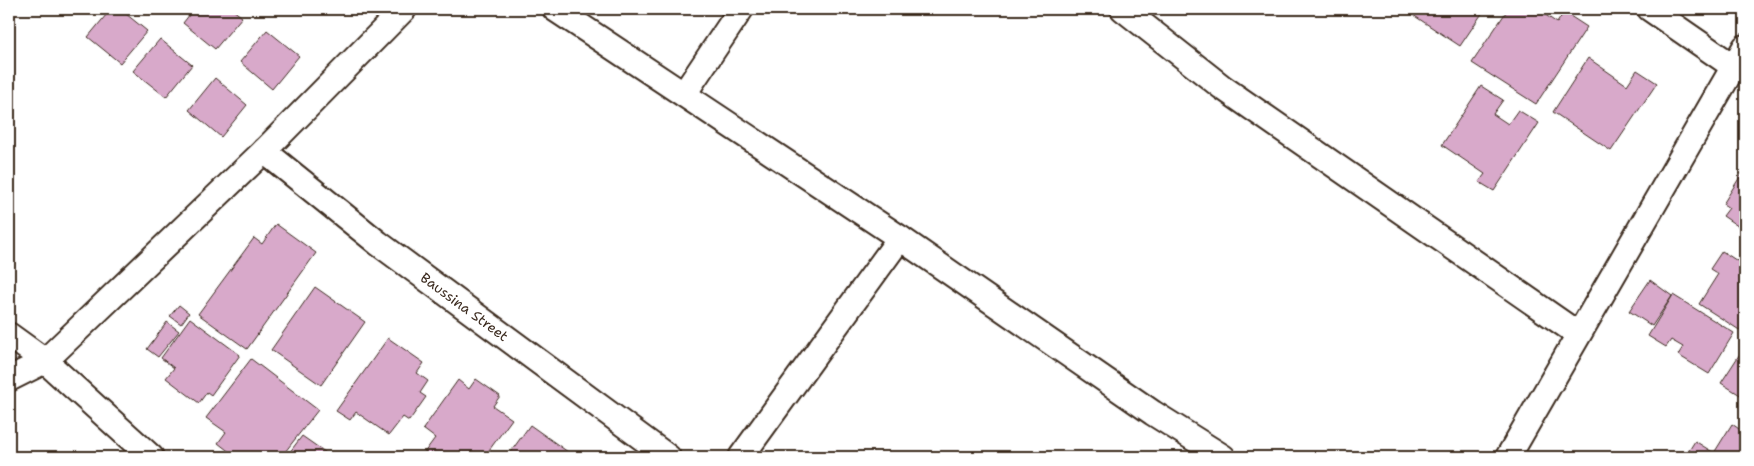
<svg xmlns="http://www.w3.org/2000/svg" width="1754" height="466" font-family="'Shantell Sans',sans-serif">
  <rect width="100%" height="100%" fill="#fff"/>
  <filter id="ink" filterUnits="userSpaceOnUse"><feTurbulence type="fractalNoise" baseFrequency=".02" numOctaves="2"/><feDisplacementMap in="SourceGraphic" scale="10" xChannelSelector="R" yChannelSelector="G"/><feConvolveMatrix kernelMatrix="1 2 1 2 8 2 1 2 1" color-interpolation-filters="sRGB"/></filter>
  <g filter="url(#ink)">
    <path fill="#d8a9ca" stroke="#3b2a1e" d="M111 9H120L147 31 120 63 88 37Z
      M194 9H232L242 17 215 49 183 23Z
      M1404 9H1485L1460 46Z
      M1508 9H1537L1557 23 1564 12 1587 27 1536 104 1472 63Z
      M267 30 299 56 272 89 240 62Z
      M160 39 192 65 166 97 133 71Z
      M1588 58 1627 85 1637 70 1657 83 1611 151 1553 112Z
      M215 78 247 105 221 137 189 110Z
      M1481 86 1503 100 1493 114 1508 124 1518 110 1539 123 1494 191 1479 182 1485 174 1442 145Z
      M1743 172 1745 174V231L1723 216 1729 208 1723 204Z
      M276 224 316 253 247 349 198 314 254 238 262 244Z
      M1722 251 1745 266 1744 333 1699 304 1718 274 1710 269Z
      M1650 280 1672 296 1652 326 1629 311Z
      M315 287 365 322 321 385 271 350Z
      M1673 295 1734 333 1709 374 1678 355 1683 347 1671 340 1666 347 1648 336Z
      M179 305 189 313 181 324 170 316Z
      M190 318 240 355 211 395 207 392 199 403 166 378 174 368 161 358Z
      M167 322 179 331 158 357 147 349Z
      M388 338 424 363 417 373 428 381 420 393 426 397 409 421 403 417 389 435 356 412 350 420 336 411Z
      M1745 346V398L1721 383Z
      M251 359 318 410 281 457H258L251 452 247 457H236L218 443 226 432 206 418Z
      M476 379 500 396 493 406 512 419 484 457H421L435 438 423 429 458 380 469 389Z
      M1732 424 1745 433V457H1685L1695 441 1714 453Z
      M530 425 575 457H507Z
      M302 436 332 457H286Z"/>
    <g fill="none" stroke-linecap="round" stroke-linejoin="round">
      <g stroke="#3b2a1e" stroke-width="28">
        <g id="minor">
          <path d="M555 9 900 238 1153 413 1223 457"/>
          <path d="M1123 9 1222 87 1578 334"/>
          <path d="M1650 9 1734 67"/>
          <path d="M684 94 741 9"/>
          <path id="s1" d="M264 151 378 243 668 457"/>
          <path d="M9 335 45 361 151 457"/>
          <path d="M9 379 45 361 264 151 404 9"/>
          <path d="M741 457 900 238"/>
          <path d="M1508 457 1745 47"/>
        </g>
      </g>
      <use href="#minor" stroke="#fff" stroke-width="24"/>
    </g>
  </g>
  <g text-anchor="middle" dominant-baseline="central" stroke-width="4" stroke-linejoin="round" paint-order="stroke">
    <g font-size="14" fill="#3b2a1e" stroke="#fff">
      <text stroke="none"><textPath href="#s1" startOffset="254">Baussina Street</textPath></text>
    </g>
  </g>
  <rect width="1754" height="466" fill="none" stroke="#fff" stroke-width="30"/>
  <rect x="15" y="15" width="1724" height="436" fill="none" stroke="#3b2a1e" stroke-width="2" filter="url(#ink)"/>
</svg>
